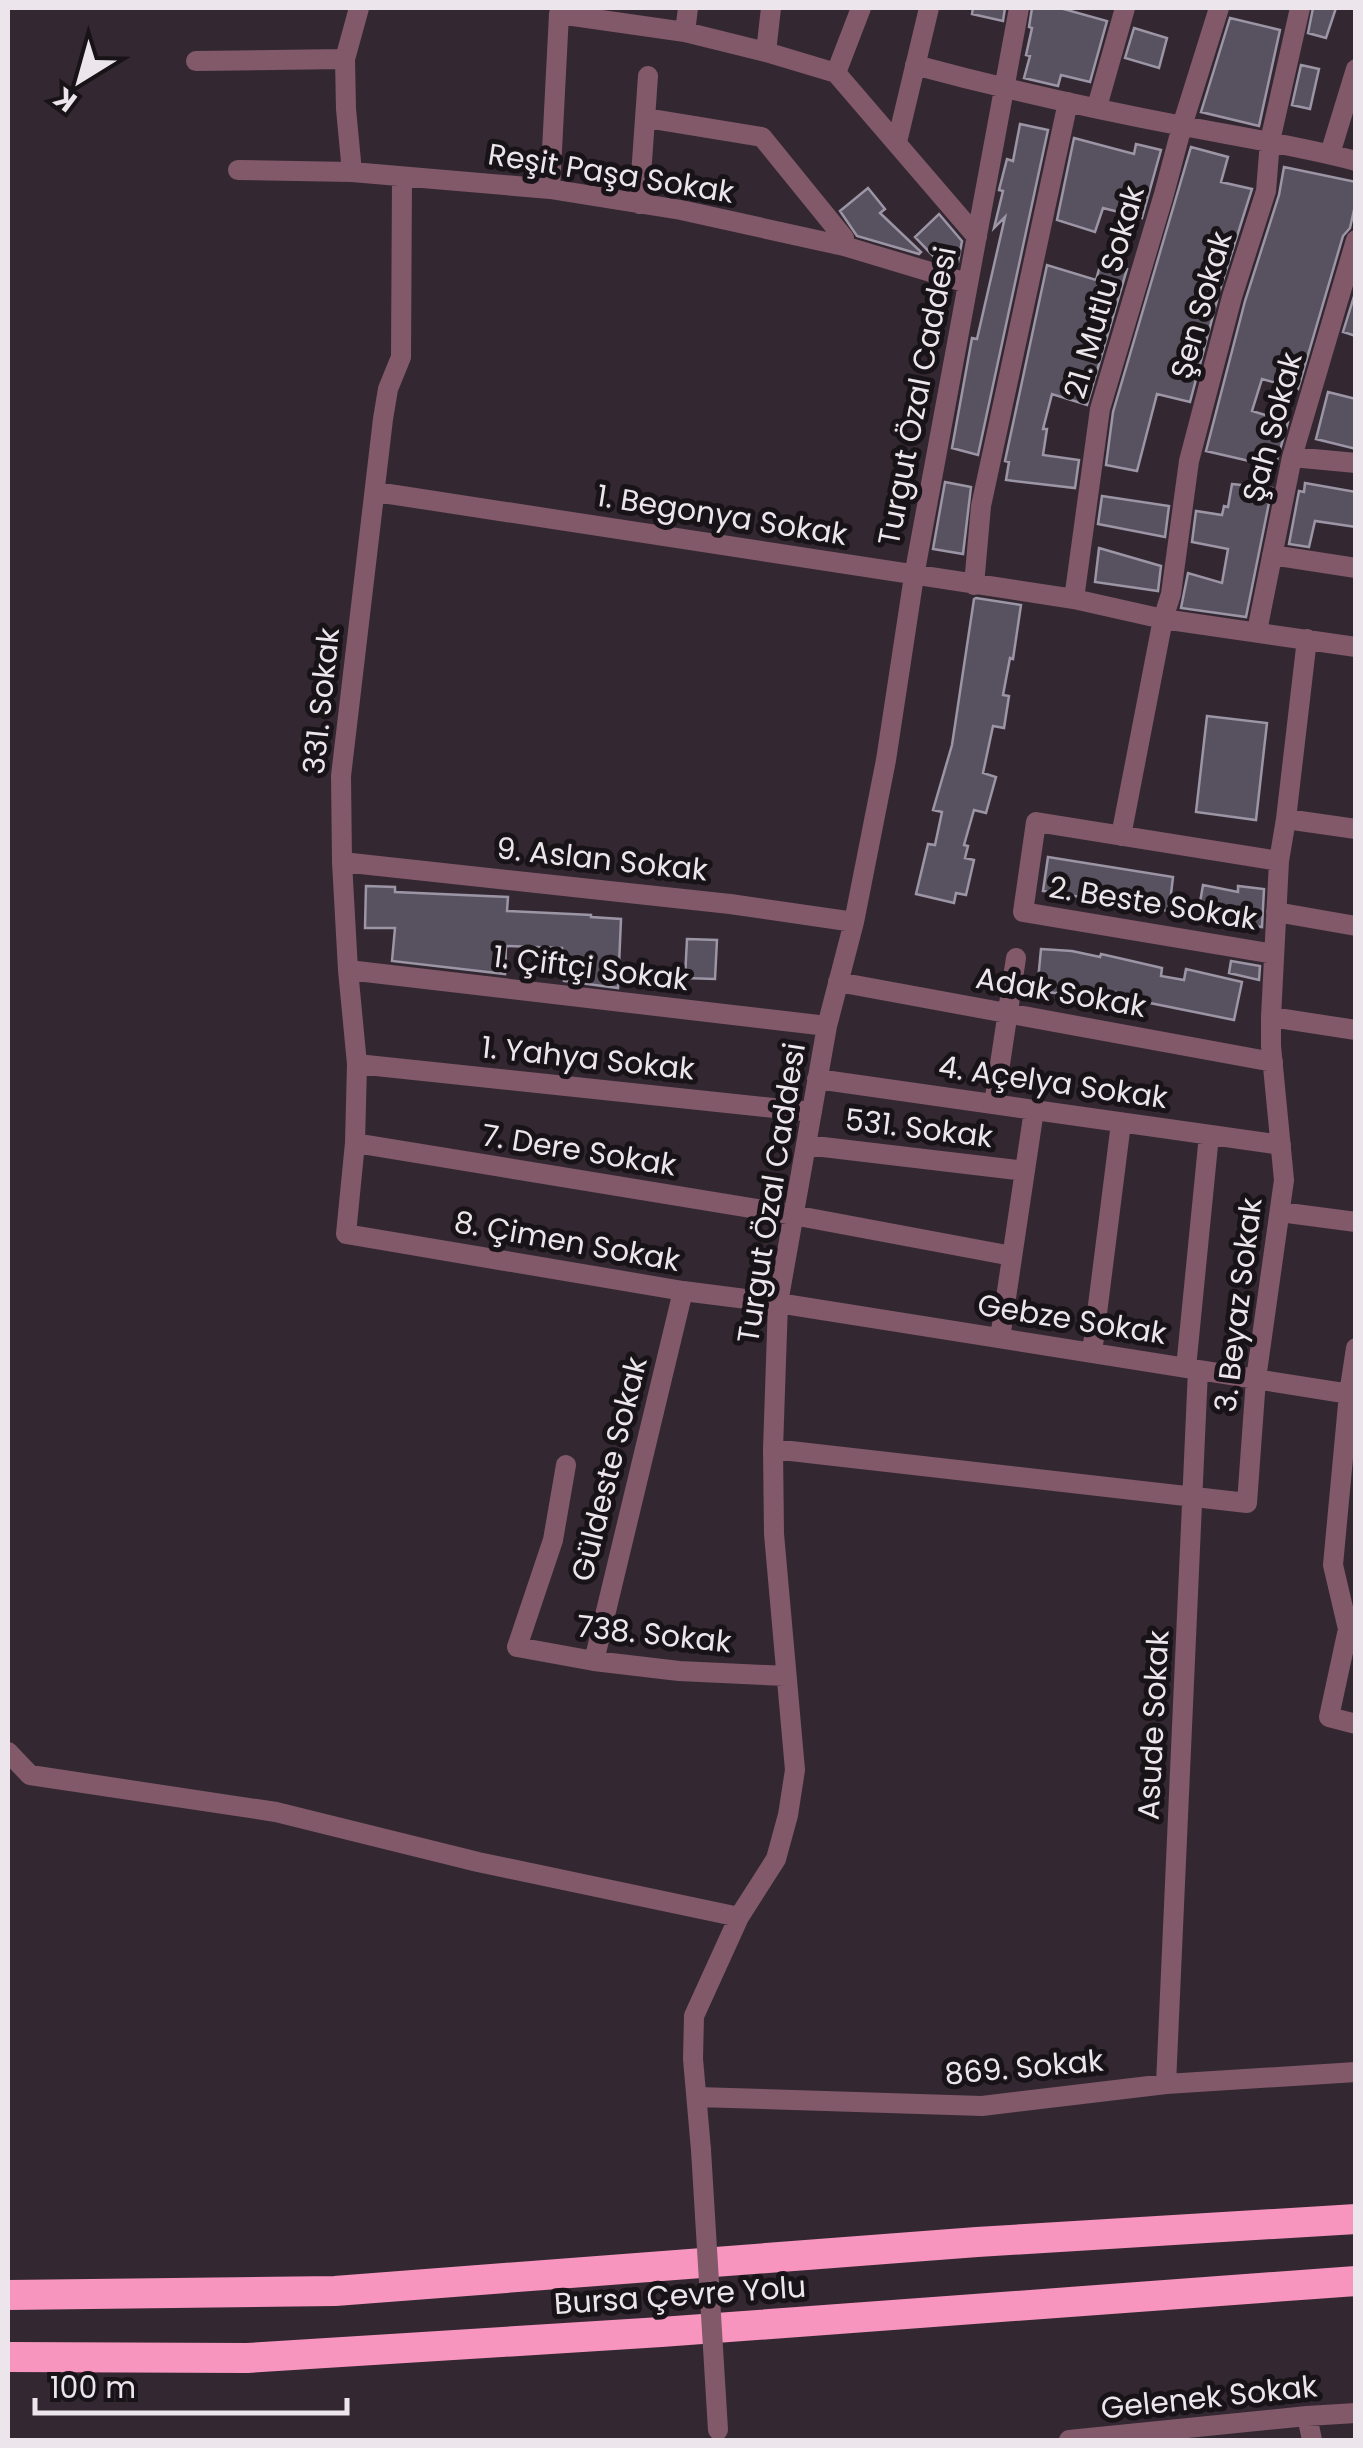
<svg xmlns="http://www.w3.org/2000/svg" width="1363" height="2448" font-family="Poppins,sans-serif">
  <rect width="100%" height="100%" fill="#332832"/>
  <path fill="#58515f" stroke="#9c95a5" stroke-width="2.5" d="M973 8H1005L1003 21 972 14Z
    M1032 8H1060L1107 21 1090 82 1061 75 1058 86 1024 78 1030 56 1026 55 1032 28 1029 27Z
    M1313 8H1336L1326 38 1308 33Z
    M1230 18 1280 30 1259 126 1201 112Z
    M1134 28 1167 38 1159 68 1125 58Z
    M1301 65 1319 69 1310 109 1292 105Z
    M1020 124 1048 130 978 455 952 448 972 338 977 339 1005 217 994 228 1003 191 999 190 1000 186 1007 159 1013 161Z
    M1074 138 1134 154 1136 144 1161 150 1142 218 1103 208 1095 232 1057 220Z
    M1191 147 1228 157 1221 182 1252 189 1219 293 1190 402 1157 394 1137 471 1106 465 1113 412Z
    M1284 167 1356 182V201L1350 228 1343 236 1298 389 1262 379 1252 411 1288 422 1275 467 1206 451 1245 301 1279 195Z
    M868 188 885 209 880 213 921 252 919 254 857 236 840 211Z
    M939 214 962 241 958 262 955 265 936 259 915 237Z
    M1101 262 1127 269 1087 405 1052 394 1043 429H1047L1043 455 1079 460 1075 488 1006 480 1009 462 1005 461 1047 265 1096 280Z
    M1356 290V336L1343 332Z
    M1328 392 1356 399V449L1316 439Z
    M945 482 971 487 963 554 933 549Z
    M1305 483 1356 492V527L1315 521 1309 547 1289 544 1299 491 1304 492Z
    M1232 484 1272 488 1246 617 1181 608 1188 573 1222 583 1228 549 1192 542 1196 511 1222 515 1224 506 1228 507Z
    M1102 496 1169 506 1165 537 1098 524Z
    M1099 548 1161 566 1158 591 1095 582Z
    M976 598 1021 605 1013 659 1010 658 1003 695 1009 696 1004 728 993 726 983 773 996 777 986 813 974 810 964 845 968 846 965 858 974 860 966 895 956 893 954 903 916 894 928 844 935 845 942 812 933 810 952 745 974 599Z
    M1207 716 1267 723 1256 820 1196 812Z
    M1048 857 1173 877 1169 911 1043 891Z
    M1203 885 1238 892V886L1264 889 1262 927 1197 920Z
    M366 886 395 887V892L508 897 507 911 591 915V917L621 919 618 988 564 981 565 952H562V948L506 946 505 974 392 961 395 928H365Z
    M687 939 717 940 715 979 685 978Z
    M1041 949 1072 951 1100 957 1101 954 1123 959 1162 968 1161 976 1184 980 1186 969 1242 982 1234 1020 1145 1002 1146 999 1116 992 1115 996 1066 985 1065 994 1037 991Z
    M1231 961 1260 966 1259 980 1229 973Z"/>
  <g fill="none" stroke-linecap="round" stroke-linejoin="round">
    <path stroke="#825969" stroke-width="20" d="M685 32 688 8
      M766 52 771 8
      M196 61 345 59
      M915 65C1004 89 1093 109 1183 126 1241 137 1299 146 1356 161
      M836 73 861 8
      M1097 107 1125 8
      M646 118 762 137 844 238V246
      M897 142 929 8
      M1330 154 1356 69
      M238 170 352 172 550 189 681 210 844 246 967 283
      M352 172 346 109 345 59 359 8
      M402 177 401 357 388 389 383 419 341 776 342 862 348 970 357 1064 355 1143 346 1234 683 1291 778 1303 1356 1395
      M550 189 559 14 685 32 766 52 836 73 977 237
      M639 204 648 76
      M1292 457 1356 463
      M376 492 1074 599 1163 619 1356 647
      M1272 555 1356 568
      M974 585 981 506 1068 102
      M1074 599 1100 409 1164 194 1182 126 1219 8
      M1257 631 1292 457 1356 240
      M1286 819 1356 829
      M1121 836 1163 619 1171 594 1189 461 1232 297 1266 191 1270 141 1300 8
      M342 862 730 904 854 922
      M1276 912 1356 926
      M1274 954 1023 912 1036 822 1279 861
      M348 970 827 1026
      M838 982 1273 1062
      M1271 1017 1356 1030
      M357 1064 812 1112
      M817 1079 1281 1145
      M994 1104 1016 958
      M355 1143 793 1215 1012 1256
      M806 1145 1025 1171
      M1280 1212 1356 1222
      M1000 1338 1034 1110
      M1356 1348 1349 1394 1333 1565 1348 1629 1329 1717 1356 1724
      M1092 1353 1121 1123
      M1186 1368 1209 1135
      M773 1449 1247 1503 1256 1379 1284 1180 1271 1046V1017L1279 861 1286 819 1307 639
      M566 1465 553 1540 517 1647 594 1661 679 1671 786 1676
      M594 1661 683 1291
      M8 1752 30 1775 276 1812 478 1862 739 1917
      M1166 2084 1198 1370
      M697 2097 982 2106 1166 2084 1356 2072
      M701 2150 693 2059 694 2016 739 1917 776 1859 788 1815 795 1770 774 1534 773 1449 778 1303 827 1026 854 922 886 760 914 576 1019 8
      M1307 2416 1312 2440
      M1069 2440 1307 2416 1356 2413"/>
    <path stroke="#f795be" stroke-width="30" d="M8 2295 335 2291 977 2242 1356 2219
      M8 2357 247 2358 661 2332 1356 2281"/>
    <path stroke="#825969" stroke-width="20" d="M701 2150 718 2430"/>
  </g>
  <g text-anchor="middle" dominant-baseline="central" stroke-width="10" stroke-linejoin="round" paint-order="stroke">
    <g font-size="30" fill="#ede5ec" stroke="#181317">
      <text transform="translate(611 173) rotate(9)">Reşit Paşa Sokak</text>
      <text transform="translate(1104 292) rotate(-74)">21. Mutlu Sokak</text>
      <text transform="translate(1201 305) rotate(-74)">Şen Sokak</text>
      <text transform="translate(917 396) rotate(-79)">Turgut Özal Caddesi</text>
      <text transform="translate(1272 427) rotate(-75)">Şah Sokak</text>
      <text transform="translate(722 515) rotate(9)">1. Begonya Sokak</text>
      <text transform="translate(321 701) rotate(-84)">331. Sokak</text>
      <text transform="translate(602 859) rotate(6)">9. Aslan Sokak</text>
      <text transform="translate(1153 903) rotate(9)">2. Beste Sokak</text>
      <text transform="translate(591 968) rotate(7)">1. Çiftçi Sokak</text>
      <text transform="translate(1061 992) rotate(10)">Adak Sokak</text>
      <text transform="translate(588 1058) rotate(6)">1. Yahya Sokak</text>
      <text transform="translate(1053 1082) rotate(8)">4. Açelya Sokak</text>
      <text transform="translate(919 1128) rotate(7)">531. Sokak</text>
      <text transform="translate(579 1150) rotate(9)">7. Dere Sokak</text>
      <text transform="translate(771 1193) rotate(-81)">Turgut Özal Caddesi</text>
      <text transform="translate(567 1241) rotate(10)">8. Çimen Sokak</text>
      <text transform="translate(1238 1305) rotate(-83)">3. Beyaz Sokak</text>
      <text transform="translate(1072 1319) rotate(9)">Gebze Sokak</text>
      <text transform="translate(609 1469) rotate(-76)">Güldeste Sokak</text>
      <text transform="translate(654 1634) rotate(6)">738. Sokak</text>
      <text transform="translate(1153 1725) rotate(-87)">Asude Sokak</text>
      <text transform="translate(1024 2067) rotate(-5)">869. Sokak</text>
      <text transform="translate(680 2295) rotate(-4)">Bursa Çevre Yolu</text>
      <text transform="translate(1209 2397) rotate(-6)">Gelenek Sokak</text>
    </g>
  </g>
  <rect width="1363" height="2448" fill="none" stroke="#ede5ec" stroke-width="20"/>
  <g transform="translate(80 80) rotate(217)" stroke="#181317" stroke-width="8" paint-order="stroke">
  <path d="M0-8L18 38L0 25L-18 38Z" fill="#ede5ec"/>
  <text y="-15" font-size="28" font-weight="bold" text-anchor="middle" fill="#ede5ec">K</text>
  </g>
  <path d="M35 2398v15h312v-15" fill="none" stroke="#ede5ec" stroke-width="5"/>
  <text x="50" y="2398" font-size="30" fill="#ede5ec" stroke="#181317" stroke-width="8" paint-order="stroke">100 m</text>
</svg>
